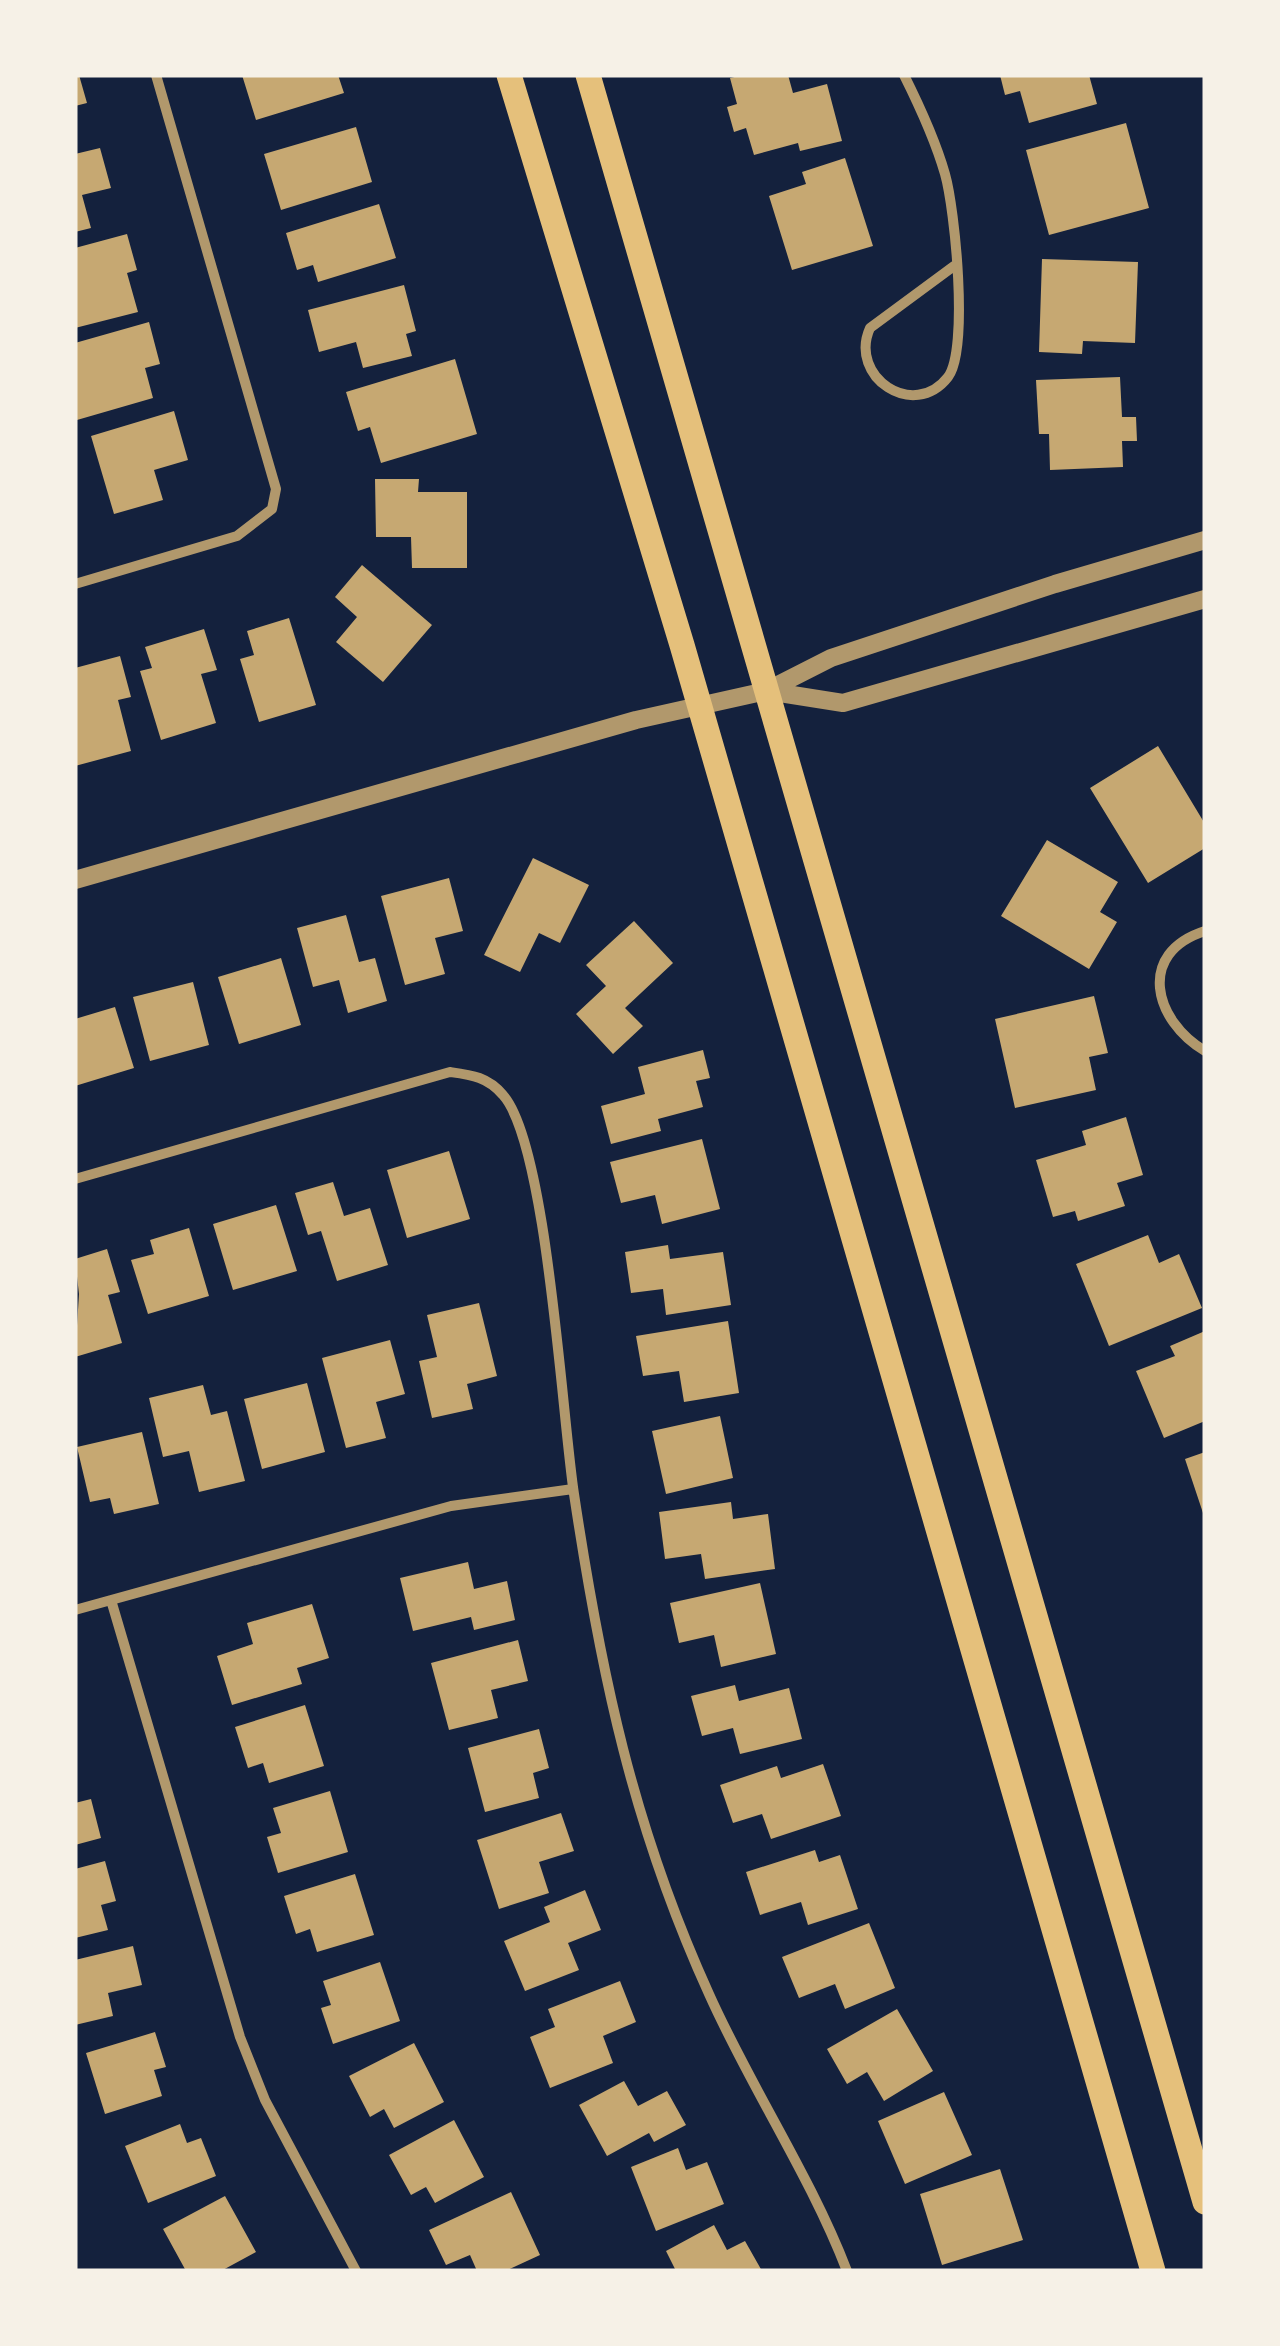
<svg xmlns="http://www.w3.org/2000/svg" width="1280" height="2346" font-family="'PT Sans',sans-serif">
  <rect width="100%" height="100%" fill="#14213d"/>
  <path fill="#c6a872" d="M75 75H79L87 103 75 106Z
    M242 75H338L344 93 256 120Z
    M743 75H788L793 93 827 84 842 141 800 151 798 143 754 155 746 128 734 132 727 107 737 104 730 78Z
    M1000 75H1089L1097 104 1029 123 1020 91 1005 95Z
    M1126 123 1149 208 1049 235 1026 150Z
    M356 127 372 182 281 210 264 154Z
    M100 148 111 188 82 195 91 228 75 232V154Z
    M845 158 873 246 792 270 769 196 806 184 802 172Z
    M379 204 396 258 318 282 313 265 297 270 286 233Z
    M127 234 137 270 127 273 138 312 75 328V248Z
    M1042 259 1138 262 1135 343 1083 341 1082 354 1039 352Z
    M404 285 416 331 406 334 412 356 363 368 356 342 319 352 308 310Z
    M149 322 160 364 145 368 153 398 77 420 75 343Z
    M455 359 477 434 381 463 370 427 358 431 346 392Z
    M1120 377 1122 417H1136L1137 441H1122L1123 467 1050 470 1049 434H1039L1036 380Z
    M174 411 188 460 154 470 163 500 114 514 91 436Z
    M375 479H419L418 492H467V568H412L411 537H376Z
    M362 565 432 625 383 682 336 642 357 617 335 597Z
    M289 618 316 705 259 722 240 659 254 655 247 631Z
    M204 629 217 670 201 674 216 723 161 740 140 671 152 668 145 647Z
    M120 656 131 697 118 700 131 751 75 766V668Z
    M1158 746 1205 824V848L1148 883 1090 788Z
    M1047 840 1118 882 1100 912 1117 922 1089 969 1001 916Z
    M533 858 589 885 560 943 539 933 520 972 484 955Z
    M449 878 463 931 435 938 445 974 405 985 381 896Z
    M346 915 359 962 375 958 387 1001 348 1013 339 980 313 987 297 928Z
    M634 921 673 963 625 1008 643 1026 613 1054 576 1014 606 986 586 965Z
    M281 958 301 1025 239 1044 218 977Z
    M193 982 209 1045 150 1061 133 997Z
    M1094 996 1108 1053 1089 1057 1096 1090 1015 1108 995 1019Z
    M115 1007 134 1068 75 1086V1019Z
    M703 1050 710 1078 696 1081 703 1107 658 1119 661 1131 611 1144 601 1106 645 1094 638 1067Z
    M1126 1117 1143 1175 1117 1183 1125 1206 1078 1221 1075 1211 1053 1217 1036 1160 1086 1145 1082 1131Z
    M702 1139 720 1209 662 1224 655 1195 621 1203 610 1162Z
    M449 1151 470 1219 407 1238 387 1170Z
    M333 1182 344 1216 370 1208 388 1265 337 1281 321 1231 308 1235 295 1193Z
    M276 1205 297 1271 233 1290 213 1224Z
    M189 1228 209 1296 148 1314 131 1260 154 1254 150 1240Z
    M1148 1235 1159 1263 1179 1254 1202 1308 1109 1346 1076 1264Z
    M668 1245 670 1259 723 1252 731 1305 666 1315 663 1289 631 1293 625 1252Z
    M107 1249 120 1292 108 1295 122 1343 75 1357 79 1294 75 1259Z
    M479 1303 497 1376 467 1384 473 1409 432 1418 419 1361 437 1357 427 1315Z
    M728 1321 739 1393 684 1402 679 1371 643 1376 636 1336Z
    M1205 1331V1421L1164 1438 1136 1371 1175 1356 1170 1346Z
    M390 1340 405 1394 376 1402 386 1438 346 1448 322 1358Z
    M307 1383 325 1452 262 1469 244 1399Z
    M203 1385 211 1415 227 1411 245 1481 199 1492 189 1451 163 1457 149 1398Z
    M720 1416 733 1478 666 1494 652 1431Z
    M142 1432 159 1504 114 1514 110 1498 90 1502 77 1447Z
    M1205 1452V1516H1204L1185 1459Z
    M731 1502 733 1519 768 1514 775 1569 705 1579 701 1554 665 1559 659 1512Z
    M468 1562 474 1589 507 1581 515 1620 474 1630 471 1617 413 1631 400 1578Z
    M760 1583 776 1654 721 1667 714 1635 679 1643 670 1603Z
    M312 1604 329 1658 297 1668 302 1684 232 1705 217 1656 253 1644 247 1623Z
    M518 1640 528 1681 491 1690 498 1718 449 1730 431 1663Z
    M735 1685 739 1701 789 1688 802 1739 740 1754 733 1728 702 1736 691 1696Z
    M305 1705 324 1766 269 1783 263 1763 248 1768 235 1727Z
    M539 1729 549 1768 533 1773 539 1798 485 1812 468 1748Z
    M823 1764 841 1816 771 1839 762 1814 733 1823 720 1785 777 1766 781 1778Z
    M330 1791 348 1852 278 1873 267 1837 281 1833 273 1808Z
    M91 1799 101 1838 75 1845V1803Z
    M561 1813 574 1851 539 1862 549 1893 499 1909 477 1840Z
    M815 1850 819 1862 840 1855 858 1909 808 1925 801 1902 760 1915 746 1872Z
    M105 1861 116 1901 101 1905 108 1930 75 1938V1869Z
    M355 1874 374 1935 317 1952 310 1929 296 1934 284 1896Z
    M585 1890 601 1930 568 1943 579 1970 525 1991 504 1941 550 1922 544 1907Z
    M869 1923 895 1988 845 2009 835 1984 799 1998 782 1957Z
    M133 1946 142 1985 108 1993 113 2016 75 2025V1960Z
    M380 1962 400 2021 333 2044 321 2008 331 2005 323 1981Z
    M620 1981 636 2022 603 2036 613 2063 550 2088 530 2037 555 2027 548 2009Z
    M897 2009 933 2071 884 2101 867 2072 847 2084 827 2049Z
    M155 2032 166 2067 154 2070 162 2096 105 2114 86 2053Z
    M414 2043 444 2102 394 2128 384 2109 370 2117 349 2076Z
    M624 2081 638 2106 667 2091 686 2125 654 2142 649 2133 607 2156 579 2105Z
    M944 2092 972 2155 905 2184 878 2121Z
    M454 2120 484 2177 435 2203 426 2187 411 2195 389 2155Z
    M180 2124 187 2143 201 2138 216 2176 148 2203 125 2146Z
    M678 2148 686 2170 707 2162 724 2204 656 2231 631 2167Z
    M1000 2169 1023 2240 942 2265 920 2194Z
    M511 2192 540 2255 505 2271H477L470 2255 446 2265 429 2230Z
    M225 2196 256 2252 221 2271H186L163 2229Z
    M714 2225 727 2250 745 2241 762 2271H676L666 2251Z"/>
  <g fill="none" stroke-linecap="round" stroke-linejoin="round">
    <path stroke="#b1986c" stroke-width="10" d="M904 75C920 107 935 139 945 174 955 209 969 349 948 377 914 421 848 377 870 328L954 266
      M75 584 237 536 272 509 276 489 156 75
      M1205 931C1136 953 1154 1021 1205 1051
      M75 1179 450 1072C472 1075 488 1077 503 1095 547 1144 562 1416 574 1494 601 1674 633 1827 709 1994 751 2088 810 2175 847 2271
      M111 1600 240 2037 265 2100 356 2271
      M75 1610 451 1506 573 1489"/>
    <path stroke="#b1986c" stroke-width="18" d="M767 691 843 703 1205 599
      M75 880 636 720 766 691 831 658 1055 584 1205 540"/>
    <path stroke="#e5c07b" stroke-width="25" d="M509 75 682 645 1153 2271
      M588 75 1205 2202"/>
  </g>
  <rect width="1280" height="2346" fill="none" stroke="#f6f1e7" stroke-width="155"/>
</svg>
